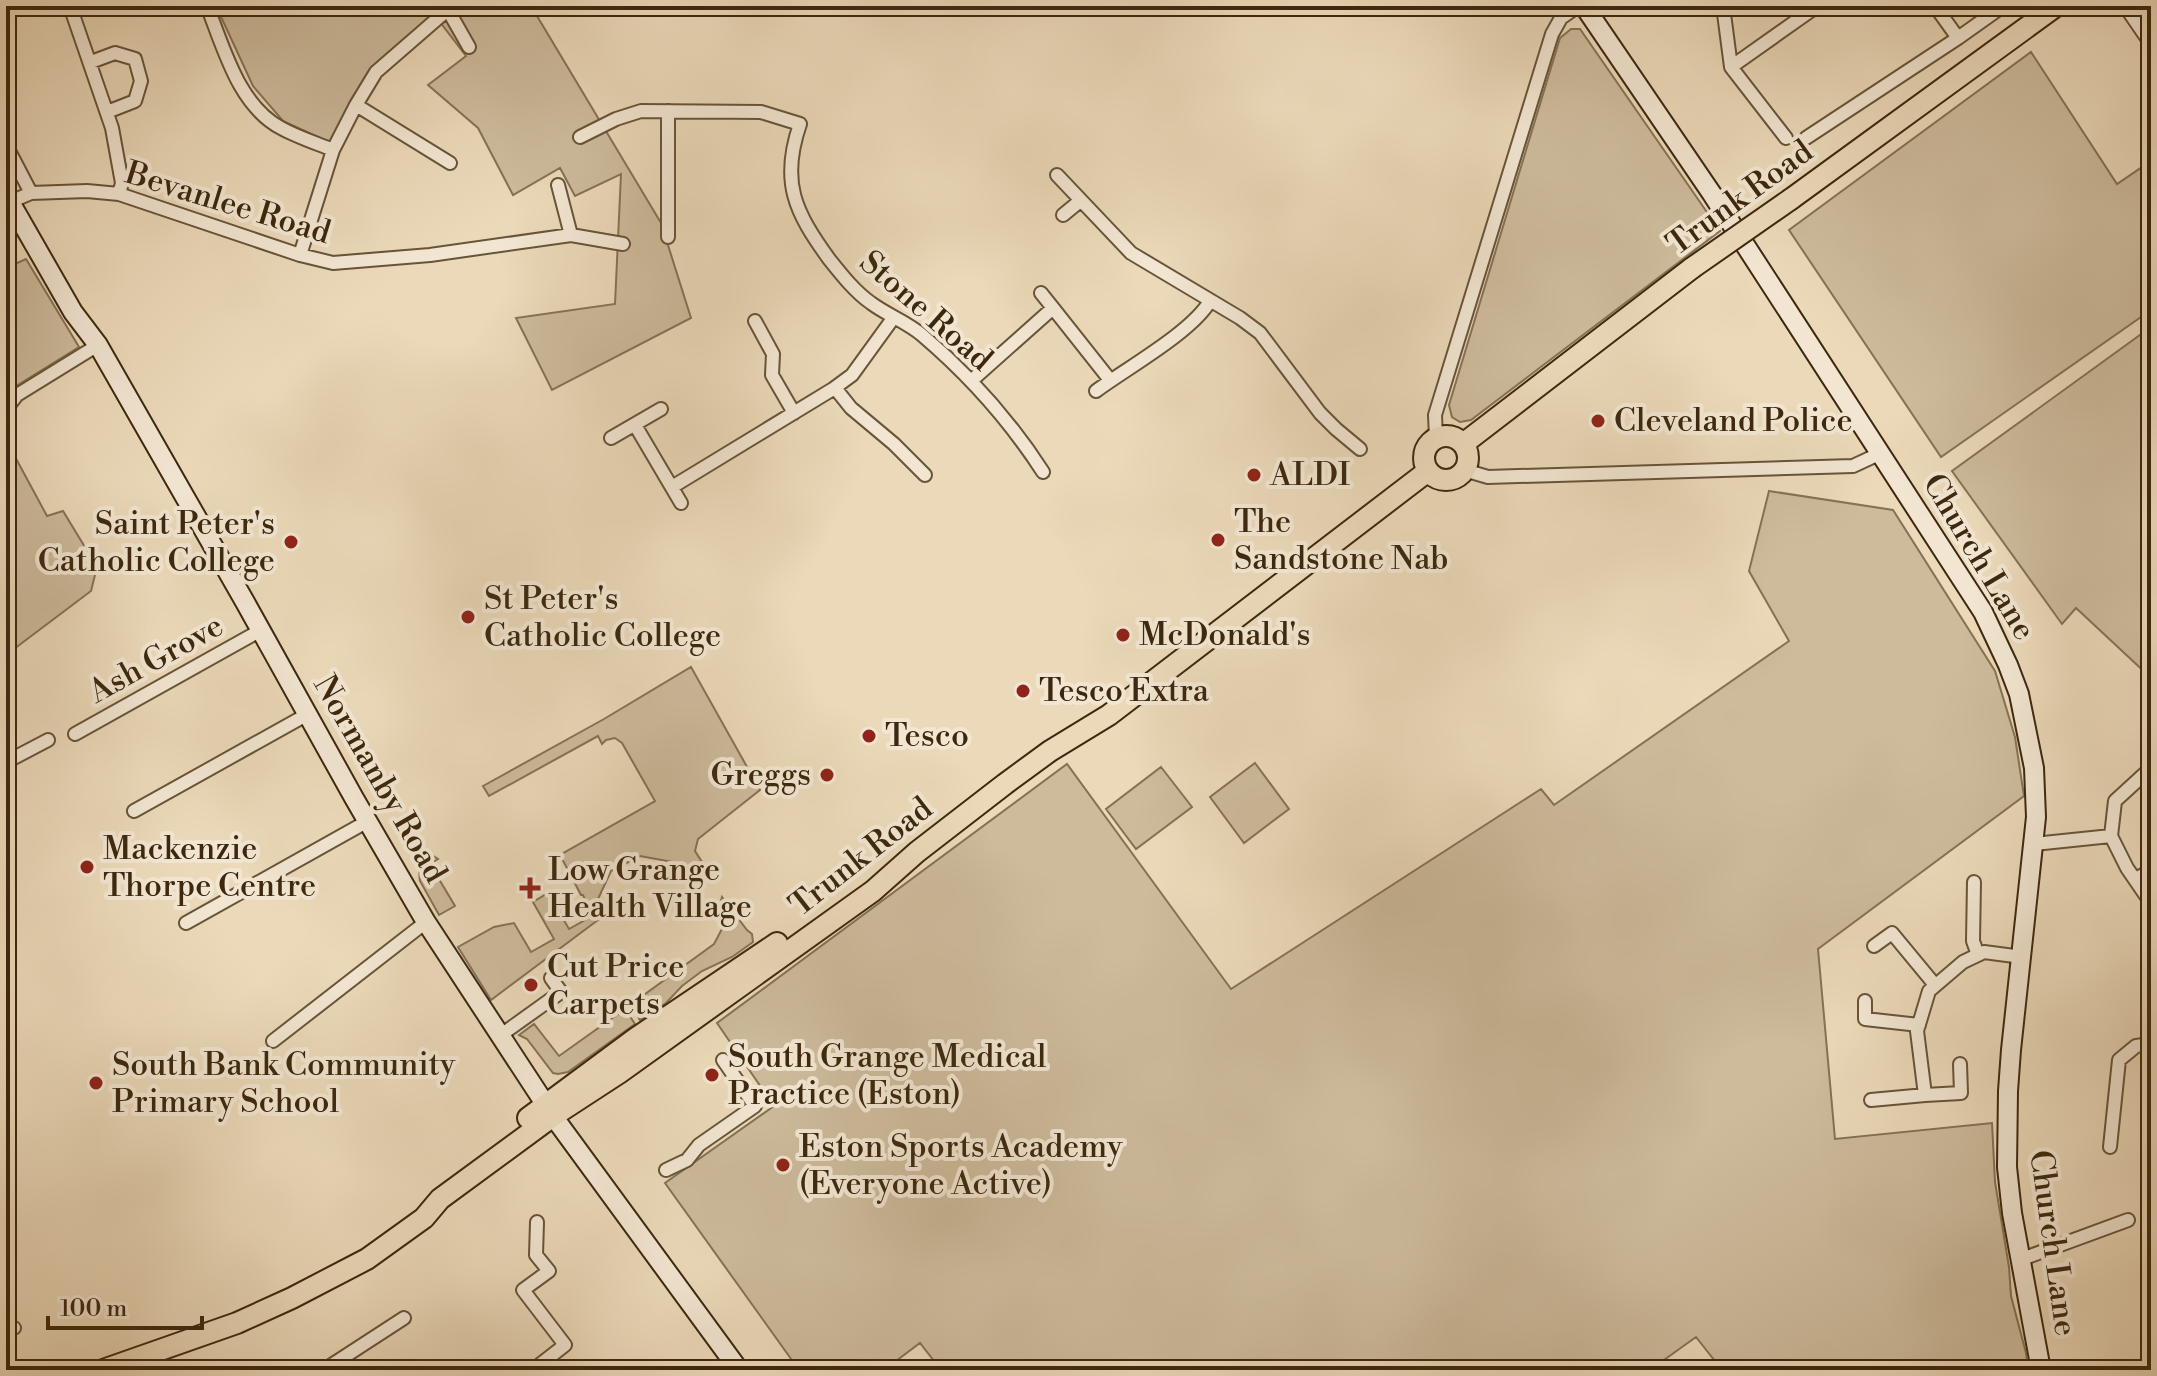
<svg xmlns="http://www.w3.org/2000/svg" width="2157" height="1376" font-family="'Libre Bodoni',serif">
  <rect width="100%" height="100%" fill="#ebd9b9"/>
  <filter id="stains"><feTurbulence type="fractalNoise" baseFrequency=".0025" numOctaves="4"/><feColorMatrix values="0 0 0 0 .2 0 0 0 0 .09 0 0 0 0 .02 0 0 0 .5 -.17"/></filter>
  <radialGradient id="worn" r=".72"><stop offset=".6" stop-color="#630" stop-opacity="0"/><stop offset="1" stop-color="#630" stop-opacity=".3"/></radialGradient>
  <path fill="#cdbb9c" stroke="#857255" stroke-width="2" d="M216 6H531L661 223 691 318 552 390 516 318 615 304 621 174 575 196 560 168 513 195 478 128 428 85 466 56 436 17 371 73 335 145 283 121 253 86Z
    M1571 29H1580L1720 231 1471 420 1460 422 1452 417 1449 405 1560 38Z
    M2031 52 2117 184 2151 161V310L1941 457 1789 230Z
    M26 259 79 347 18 385 6 401V268Z
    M2151 327V678L2076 608 2062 624 1952 471Z
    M6 440 47 516 63 511 97 567 91 591 6 655Z
    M1769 491 1893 510 1995 671 2015 737 2024 796 1818 949 1835 1139 1992 1123 1995 1182 2009 1267 2011 1296 2026 1353 2028 1370H1722L1696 1337 1650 1370H941L920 1343 884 1370H799L665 1183 774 1106 717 1023 1067 764 1231 989 1541 789 1554 805 1789 641 1749 571Z
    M691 667 760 790 698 839 695 851 704 865 691 867 678 863 640 856 611 871 598 899 606 914 491 1000 458 947 494 927 514 923 531 952 554 939 533 902 548 893 569 929 592 916 583 895H581L560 855 655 801 622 743 615 738 606 740 602 744 598 736 489 796 483 786 604 719Z
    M1255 763 1289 809 1244 843 1210 797Z
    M1161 767 1192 807 1136 849 1106 809Z
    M432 855 438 859 430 864 455 906 439 915 420 881C418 871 421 865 428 859L427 856Z
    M722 897 747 930 752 934 753 942 732 957 702 971 682 986 666 1003 640 1020 630 1005 714 944 723 927 718 911Z
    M625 1009 635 1024 568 1072 558 1074 553 1073 527 1039 519 1035 534 1024 559 1056Z"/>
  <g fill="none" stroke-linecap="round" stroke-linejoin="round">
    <g stroke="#685439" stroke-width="16">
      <path id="street" d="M70 6 112 128 122 183 119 194
        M207 6C224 48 238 105 281 128 297 137 316 143 333 150
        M1723 6 1731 67 1786 138
        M1935 6 1958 38
        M2125 6 2151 44
        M448 10 469 47
        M91 62 115 53 135 59 141 81 135 101 107 112
        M1731 67 1813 9
        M356 105 450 163
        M668 111V237
        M580 137 616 119 641 111 761 112 800 124C780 182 795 212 829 259 841 274 855 292 871 303 887 315 907 322 922 335 969 375 1010 421 1043 472
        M1806 138 1958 38 2003 6
        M6 145 31 193
        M1057 175 1131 253 1240 318 1260 333 1320 413 1336 429 1360 449
        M558 185 571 235
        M10 202 31 193 87 191 119 194 300 255 333 263 430 255 571 235 623 244
        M1063 215 1080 201
        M300 255 333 150 356 105 376 72 452 6
        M1041 293 1053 308
        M755 321 773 354 772 375 794 413
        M971 381 1053 308 1110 380
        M835 388 851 408 894 444 925 475
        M1096 391C1127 368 1192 332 1210 301
        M6 409 17 395 98 345
        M635 425 681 503
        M611 438 661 409
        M1436 438 1435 415 1552 34 1561 18 1578 6
        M1464 470 1488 477 1853 466 1881 453
        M672 487 833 389 852 375 894 317
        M75 734 261 630
        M6 762 48 740
        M134 811 308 714
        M2111 836 2115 801 2151 768
        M2034 844 2111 836 2127 868 2151 903
        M2135 879 2151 871
        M1974 882 1973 941 1978 955
        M186 923 368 821
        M1874 946 1892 933 1935 985
        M1865 1001V1019L1919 1025
        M501 1035 561 992 551 978
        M273 1041 426 922
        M1925 1095 1961 1093 1960 1064
        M1871 1100 1925 1095 1917 1031 1929 991 1963 962 1984 952 2022 957
        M2110 1147 2119 1060 2136 1046 2151 1044
        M666 1170 687 1160 699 1145 755 1106 723 1060
        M2022 1259 2128 1220
        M6 1330 14 1328
        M324 1370 404 1318
        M533 1370 565 1345 523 1290 549 1271 536 1255 537 1222"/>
    </g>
    <g stroke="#3d280e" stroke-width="22">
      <path id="secondary" d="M1584 6 1712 194 1983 612 2008 665 2019 694 2034 768 2036 817 2011 1050 2008 1091 2007 1167 2012 1213 2041 1370
        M6 195 73 312 98 345 245 602 354 798 426 922 553 1116 739 1370"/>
    </g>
    <g stroke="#3d280e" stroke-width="24">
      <path id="primary" d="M1791 199 2056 6
        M1424 458a22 22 0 1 1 44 0a22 22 0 1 1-44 0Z
        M1463 444 1692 268
        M528 1118 636 1038 777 943
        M103 1370 237 1323 292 1298 367 1259 424 1218 440 1199 553 1116 619 1073 873 891 917 852 1005 784 1050 751 1109 715 1428 471"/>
    </g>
    <use href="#street" stroke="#f2e6d2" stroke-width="12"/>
    <use href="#secondary" stroke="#f2e6d2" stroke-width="18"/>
    <use href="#primary" stroke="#ebd9b9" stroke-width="20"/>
    <g stroke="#3d280e" stroke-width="24" stroke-linecap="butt">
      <path id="primary-bridge" d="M1692 268 1791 199"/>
    </g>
    <use href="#primary-bridge" stroke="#ebd9b9" stroke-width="20"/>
  </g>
  <g fill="#8f2418" stroke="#f2e6d2" stroke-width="3">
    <circle cx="1598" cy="421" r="8"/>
    <circle cx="1254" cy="475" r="8"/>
    <circle cx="1218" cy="540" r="8"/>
    <circle cx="291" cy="542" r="8"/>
    <circle cx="468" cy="617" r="8"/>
    <circle cx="1123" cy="635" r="8"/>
    <circle cx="1023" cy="691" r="8"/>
    <circle cx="869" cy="736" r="8"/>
    <circle cx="827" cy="775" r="8"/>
    <circle cx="87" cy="867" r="8"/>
    <path d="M526 876h8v8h8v8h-8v8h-8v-8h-8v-8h8z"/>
    <circle cx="531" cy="985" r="8"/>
    <circle cx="712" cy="1075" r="8"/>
    <circle cx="96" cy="1083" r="8"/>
    <circle cx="783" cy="1165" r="8"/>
  </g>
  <g text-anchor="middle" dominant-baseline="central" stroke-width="8" stroke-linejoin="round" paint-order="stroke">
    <g font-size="32" fill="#3d280e" stroke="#f2e6d2">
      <text transform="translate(1740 198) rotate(-36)">Trunk Road</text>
      <text transform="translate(228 203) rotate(17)">Bevanlee Road</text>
      <text transform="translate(926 311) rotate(41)">Stone Road</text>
      <text transform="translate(1979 557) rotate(59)">Church Lane</text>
      <text transform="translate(156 659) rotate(-29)">Ash Grove</text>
      <text transform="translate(380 779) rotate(60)">Normanby Road</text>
      <text transform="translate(861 857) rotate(-38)">Trunk Road</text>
      <text transform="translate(2053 1243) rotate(82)">Church Lane</text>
    </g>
    <g font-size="32" fill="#3d280e" stroke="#f2e6d2" text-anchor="start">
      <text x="1614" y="421">Cleveland Police</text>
      <text x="1270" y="475">ALDI</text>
      <text x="1234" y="522">The<tspan x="1234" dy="37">Sandstone Nab</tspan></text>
      <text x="275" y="524" text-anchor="end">Saint Peter's<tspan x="275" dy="37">Catholic College</tspan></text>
      <text x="484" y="599">St Peter's<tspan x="484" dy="37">Catholic College</tspan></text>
      <text x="1139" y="635">McDonald's</text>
      <text x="1039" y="691">Tesco Extra</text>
      <text x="885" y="736">Tesco</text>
      <text x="811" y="775" text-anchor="end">Greggs</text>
      <text x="103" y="849">Mackenzie<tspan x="103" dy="37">Thorpe Centre</tspan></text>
      <text x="548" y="870">Low Grange<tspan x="548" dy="37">Health Village</tspan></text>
      <text x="547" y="967">Cut Price<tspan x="547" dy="37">Carpets</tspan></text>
      <text x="728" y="1057">South Grange Medical<tspan x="728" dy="37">Practice (Eston)</tspan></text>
      <text x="112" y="1065">South Bank Community<tspan x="112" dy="37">Primary School</tspan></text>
      <text x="799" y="1147">Eston Sports Academy<tspan x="799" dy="37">(Everyone Active)</tspan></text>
    </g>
  </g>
  <rect width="2157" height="1376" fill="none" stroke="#ebd9b9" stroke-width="32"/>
  <rect x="8" y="8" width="2141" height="1360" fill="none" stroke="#3d280e" stroke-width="4"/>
  <rect x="16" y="16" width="2125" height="1344" fill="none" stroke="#3d280e" stroke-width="2"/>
  <path d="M48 1316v12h154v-12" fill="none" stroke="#3d280e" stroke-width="4"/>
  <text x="60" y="1316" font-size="24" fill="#3d280e" stroke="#f2e6d2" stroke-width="6" paint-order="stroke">100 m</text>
  <rect width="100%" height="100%" filter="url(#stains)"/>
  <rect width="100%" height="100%" fill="url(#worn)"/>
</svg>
